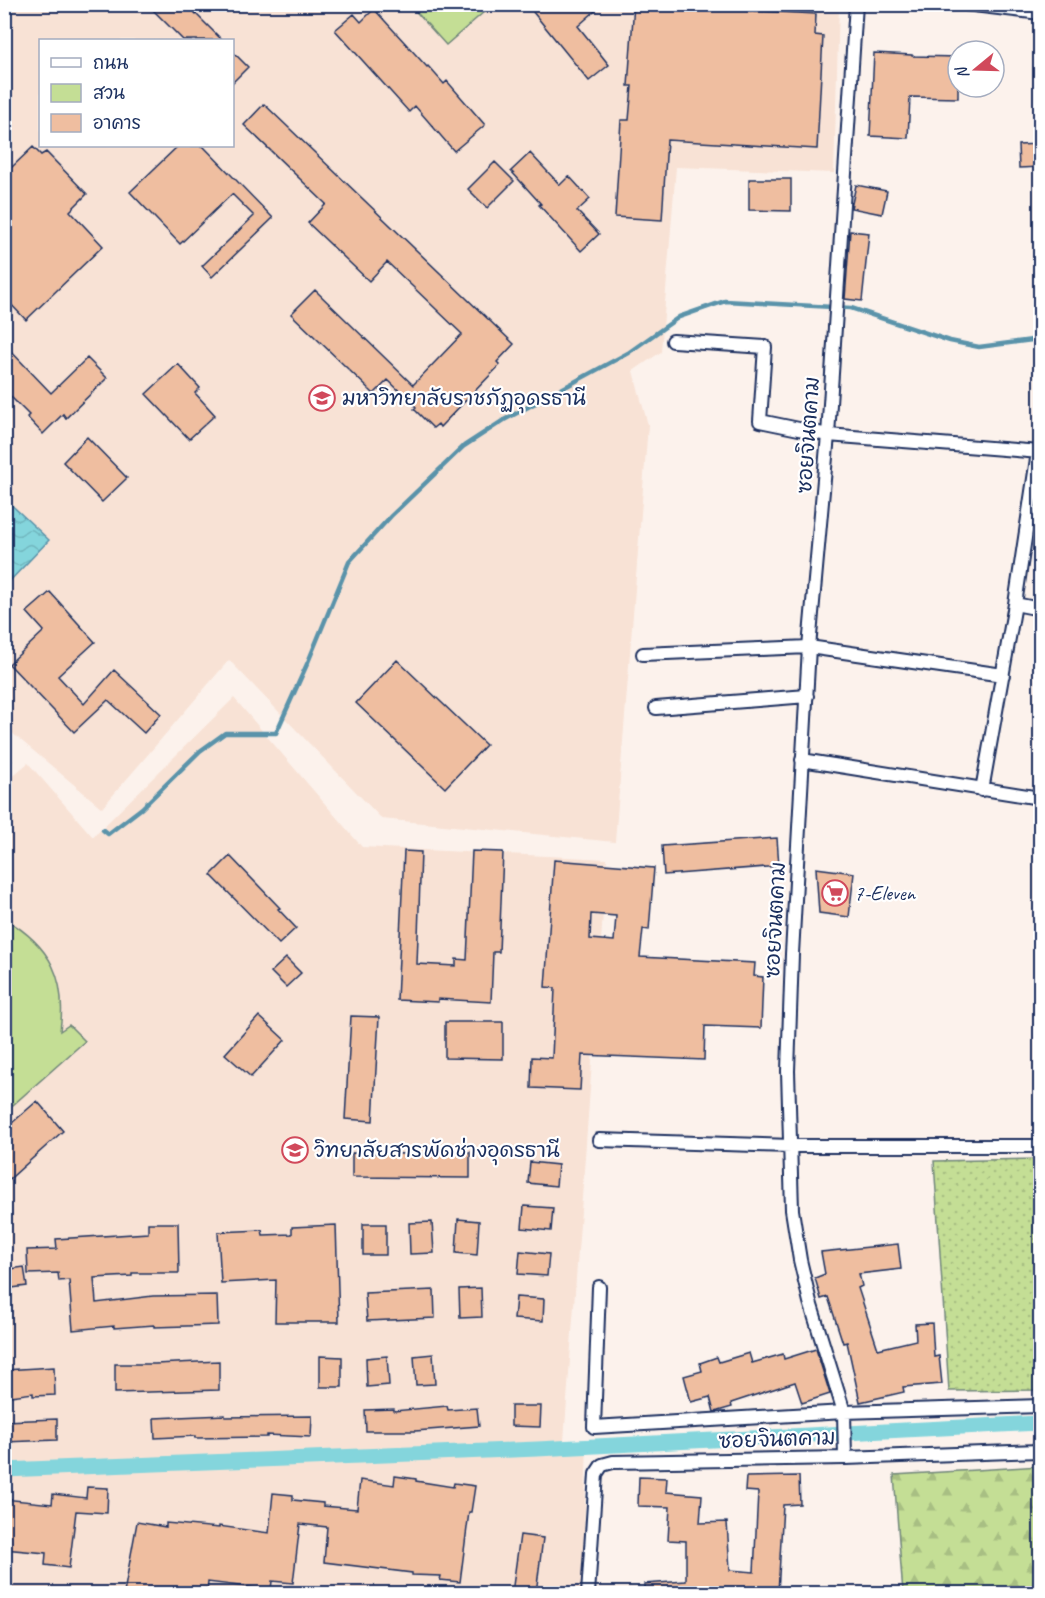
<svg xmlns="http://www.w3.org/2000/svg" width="1045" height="1598" font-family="Caveat,'Playpen Sans Thai',sans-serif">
  <defs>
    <pattern id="grass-dots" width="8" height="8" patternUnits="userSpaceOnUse" patternTransform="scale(1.5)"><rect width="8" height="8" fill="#c4de95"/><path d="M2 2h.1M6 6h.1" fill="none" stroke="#a8bf83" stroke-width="1.8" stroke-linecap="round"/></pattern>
    <pattern id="forest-firs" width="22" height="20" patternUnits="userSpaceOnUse" patternTransform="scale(1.5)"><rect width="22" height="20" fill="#c4de95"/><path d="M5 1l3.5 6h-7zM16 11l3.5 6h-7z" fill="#a8bf83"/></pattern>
    <pattern id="water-waves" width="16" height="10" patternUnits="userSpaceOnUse" patternTransform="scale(1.5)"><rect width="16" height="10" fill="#84d5dc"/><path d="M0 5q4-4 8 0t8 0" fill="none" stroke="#71b7bf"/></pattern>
  </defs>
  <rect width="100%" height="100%" fill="#fcf2ec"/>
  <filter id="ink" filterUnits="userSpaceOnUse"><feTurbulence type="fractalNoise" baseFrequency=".0167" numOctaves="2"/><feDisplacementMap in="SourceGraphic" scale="12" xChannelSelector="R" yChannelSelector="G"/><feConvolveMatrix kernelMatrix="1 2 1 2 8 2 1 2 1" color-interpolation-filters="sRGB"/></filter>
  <g filter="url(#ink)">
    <path fill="#f8e2d5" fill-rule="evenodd" d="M4 5H839L834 173 676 167 661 352 633 371 648 425 615 842 382 819 229 660 102 808 5 727ZM40 40H232V146H40Z
      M234 698 362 847 607 859 564 1441 587 1444 582 1593H5L4 783 28 763 93 837Z"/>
    <path fill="url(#grass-dots)" stroke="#70867a" stroke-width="1.5" d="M1040 1159V1390L949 1391 934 1161Z"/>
    <path fill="url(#forest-firs)" stroke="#70867a" stroke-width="1.5" d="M1040 1466V1593H903L894 1475Z"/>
    <path fill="#c4de95" stroke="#70867a" stroke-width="1.5" d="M410 5H492L446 45Z
      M5 919C51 946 67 979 60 1031L69 1025 85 1041 5 1112Z"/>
    <path fill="url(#water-waves)" stroke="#5a93aa" stroke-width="1.5" d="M4 498 49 540 5 586H4Z"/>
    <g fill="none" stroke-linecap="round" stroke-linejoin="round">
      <path stroke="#5a93aa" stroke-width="4.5" d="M4 758 10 761
        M103 830 108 834 142 808 200 751 225 733H276L308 662 349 562 391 516 464 446 504 420 628 353 679 317 725 301 851 308 950 341 979 347 1040 339"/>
      <path stroke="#84d5dc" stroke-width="15" d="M4 1470 537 1449 1040 1423"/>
    </g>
    <path fill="#efbea0" stroke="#1b2f5e" stroke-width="1.5" fill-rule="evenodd" d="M147 4H186L222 40H183Z
      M543 4H603L578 26 609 65 589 81 533 12Z
      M634 4H682V7L816 14 815 35 823 36 817 149 667 140 662 220 615 217 621 120H629L632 86H628Z
      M374 9 427 67 428 66 444 84 447 81 485 125 454 151 415 106 409 112 335 30 354 14 361 22Z
      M232 51 248 67 232 83Z
      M874 53 912 55V56L958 57V98L910 97 908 138 870 136Z
      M264 104 514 344 497 362 500 365 440 427 438 424 433 428 414 409 416 407 388 380 374 394 291 314 315 290 413 385 462 334 387 262 369 281 308 223 326 204 244 125Z
      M1041 144V167L1019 168 1018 145Z
      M178 146H203L273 218 212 277 202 266 254 216 232 194 180 244 130 192Z
      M33 147 41 155 46 152 87 194 70 211 103 246 26 320 4 297V274L11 267 4 260V159L12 167Z
      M530 153 560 185 569 176 590 199 577 211 599 234 581 251 539 205 541 204 511 171Z
      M495 162 514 181 487 208 468 189Z
      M749 179H791V211L749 210Z
      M856 185 887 191 882 214 851 208Z
      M850 231 869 233 862 301 845 299Z
      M4 344 51 393 87 358 107 378 66 418 63 414 43 434 27 417 29 415 4 390Z
      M178 364 200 388 195 393 215 415 189 439 146 394Z
      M87 437 127 478 102 502 63 462Z
      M50 592 95 642 58 676 84 704 114 670 161 714 144 733 108 700 74 732 9 664 44 631 27 612Z
      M397 660 486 745 445 788 356 703Z
      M777 838 779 866 664 875 662 846Z
      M404 851 421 852 417 964 456 966V959L467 960 472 851 503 852 499 952H493L491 1002 438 999V1002L397 1000Z
      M230 856 280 908 278 909 296 928 279 944 211 875Z
      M554 860 654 868 649 930 643 929 640 957 755 963 754 976 763 977 761 1028 705 1026 704 1060 582 1055 580 1090 531 1088 532 1057 552 1058 555 988 545 987ZM591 914 616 916 614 941 590 939Z
      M816 868 854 873 849 917 819 913Z
      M286 958 301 973 286 987 271 972Z
      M259 1016 285 1040 251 1077 225 1054Z
      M351 1016 379 1017 373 1121 345 1119Z
      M445 1022H503V1059L445 1058Z
      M37 1101 63 1131 4 1184V1130Z
      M454 1152H470V1178L352 1177V1153L408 1154V1155Z
      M530 1162 558 1165 556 1186 528 1183Z
      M524 1206 553 1208 551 1231 522 1228Z
      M458 1219 479 1221 477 1255 456 1253Z
      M432 1222 434 1253 410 1254 409 1223Z
      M148 1223H178L179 1273H132V1276L94 1278 96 1303 153 1296 217 1295 218 1325 154 1327V1325L114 1328V1326L73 1330 69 1280 59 1281 58 1273 28 1274 27 1250 57 1249 56 1239 148 1233Z
      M363 1224H386V1255H363Z
      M336 1225 339 1322H275L276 1280 221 1283 218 1232 262 1230 263 1235 292 1234V1227Z
      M898 1244 901 1269 859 1274 862 1286 858 1288 878 1349 916 1340 915 1324 932 1323 934 1357 939 1356 942 1384 903 1387 904 1392 860 1402 847 1342 843 1343 828 1297 821 1299 815 1278 825 1274 821 1252Z
      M520 1251 549 1254 547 1276 518 1274Z
      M24 1267 27 1286 4 1289V1270Z
      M481 1288 482 1317 460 1318 459 1289Z
      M434 1290 435 1318 367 1321 365 1293Z
      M516 1297 544 1299 543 1321 514 1319Z
      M816 1349 830 1394 802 1403 795 1382 731 1403 732 1407 718 1411 714 1412 710 1397 691 1402 684 1376 702 1371 700 1363 717 1357 719 1362 749 1353 752 1363 783 1354 784 1359Z
      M433 1354 435 1384 416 1385 414 1356Z
      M320 1356 342 1357V1387H320Z
      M387 1356 389 1385 367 1387 366 1358Z
      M219 1361V1390L115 1393V1364H155Z
      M54 1367 55 1395 33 1396V1393L4 1397V1370Z
      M447 1406 448 1410 477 1408 479 1426 415 1431H366L365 1410 394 1409V1411Z
      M511 1406H541L540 1427 511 1426Z
      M225 1415V1417L312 1416 311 1437 267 1435V1437L195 1438V1436L155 1438 154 1418Z
      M57 1419V1440L4 1442V1421Z
      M395 1476 416 1479V1481L453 1487 454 1483 475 1486 471 1512H469L460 1582 440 1580 441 1576 412 1575V1573L324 1562 327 1527 300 1524 293 1583 272 1581 271 1590 208 1582 207 1593 151 1588 150 1593H124L137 1522 166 1527V1523L219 1528V1526L269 1533 273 1493 293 1495V1500L323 1503V1506L357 1509 360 1480 394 1485Z
      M799 1476 800 1504 783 1505 778 1593H644V1584L686 1581V1541L668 1540 670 1507 638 1506 639 1477 667 1478 666 1492 702 1495 700 1523 727 1522 730 1570 754 1572 758 1492 745 1491 746 1477Z
      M87 1487 108 1488 107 1513 76 1511 69 1568 45 1565 46 1553 4 1549V1499L52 1504 53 1494 86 1498Z
      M520 1535 543 1538 536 1593H512Z"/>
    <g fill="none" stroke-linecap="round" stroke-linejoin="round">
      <g stroke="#1b2f5e" stroke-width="16">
        <path id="street" d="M965 4 1040 13
          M673 341 765 347 760 421 828 435 1040 452
          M1015 604 1040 609
          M643 654 809 647 1003 675
          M656 708 807 696
          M802 760 1040 798
          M982 790 1015 604 1038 452
          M599 1140 791 1146H1040
          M599 1287 594 1427 844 1412 1040 1406
          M845 1458 844 1412 810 1302 800 1260 792 1210 788 1071 792 954 809 647 828 435 856 4
          M588 1594 596 1474 602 1465 613 1462 845 1458 1040 1451"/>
      </g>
      <use href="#street" stroke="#fff" stroke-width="12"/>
    </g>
  </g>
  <defs>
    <g id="university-ring" transform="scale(1.35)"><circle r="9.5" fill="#fff" stroke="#d1495b" stroke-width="1.5"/><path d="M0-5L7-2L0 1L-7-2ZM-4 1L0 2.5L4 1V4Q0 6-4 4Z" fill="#d1495b"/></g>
    <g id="supermarket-ring" transform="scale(1.35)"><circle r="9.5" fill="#fff" stroke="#d1495b" stroke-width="1.5"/><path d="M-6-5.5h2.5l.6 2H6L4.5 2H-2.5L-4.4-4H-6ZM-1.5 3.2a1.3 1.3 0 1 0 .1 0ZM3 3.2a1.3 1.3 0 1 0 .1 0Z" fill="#d1495b"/></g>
  </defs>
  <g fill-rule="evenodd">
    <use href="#university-ring" x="322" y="398"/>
    <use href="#supermarket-ring" x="835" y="893"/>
    <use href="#university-ring" x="295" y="1150"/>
  </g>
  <g text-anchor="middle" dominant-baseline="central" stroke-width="4.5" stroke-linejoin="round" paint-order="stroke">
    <g font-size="21" fill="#1b2f5e" stroke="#fff" text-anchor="start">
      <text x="342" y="398">มหาวิทยาลัยราชภัฏอุดรธานี</text>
      <text x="854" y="893">7-Eleven</text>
      <text x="314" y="1150">วิทยาลัยสารพัดช่างอุดรธานี</text>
    </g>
    <g font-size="21" fill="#1b2f5e" stroke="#fff">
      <text transform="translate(808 435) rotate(-86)">ซอยจินตคาม</text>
      <text transform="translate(775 920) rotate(-87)">ซอยจินตคาม</text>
      <text transform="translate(777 1439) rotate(-2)">ซอยจินตคาม</text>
    </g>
  </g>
  <rect width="1045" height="1598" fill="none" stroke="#fff" stroke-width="24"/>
  <rect x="12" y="12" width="1021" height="1574" fill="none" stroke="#1b2f5e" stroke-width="2" filter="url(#ink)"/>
  <rect x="39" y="39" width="195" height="108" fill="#ffffff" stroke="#a4acbf" stroke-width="1.5"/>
  <rect x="51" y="58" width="30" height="9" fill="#ffffff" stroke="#a4acbf" stroke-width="1.5"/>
  <text x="93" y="69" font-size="18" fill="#1b2f5e">ถนน</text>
  <rect x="51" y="84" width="30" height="18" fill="#c4de95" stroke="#a4acbf" stroke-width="1.5"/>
  <text x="93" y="99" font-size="18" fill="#1b2f5e">สวน</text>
  <rect x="51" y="114" width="30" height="18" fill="#efbea0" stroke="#a4acbf" stroke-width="1.5"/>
  <text x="93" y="129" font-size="18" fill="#1b2f5e">อาคาร</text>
  <g transform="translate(976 69) rotate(251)"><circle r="28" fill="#ffffff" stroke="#a4acbf" stroke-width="1.5"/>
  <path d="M0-4.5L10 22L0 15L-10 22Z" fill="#d1495b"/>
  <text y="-9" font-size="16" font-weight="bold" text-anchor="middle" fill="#1b2f5e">N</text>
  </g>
</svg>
